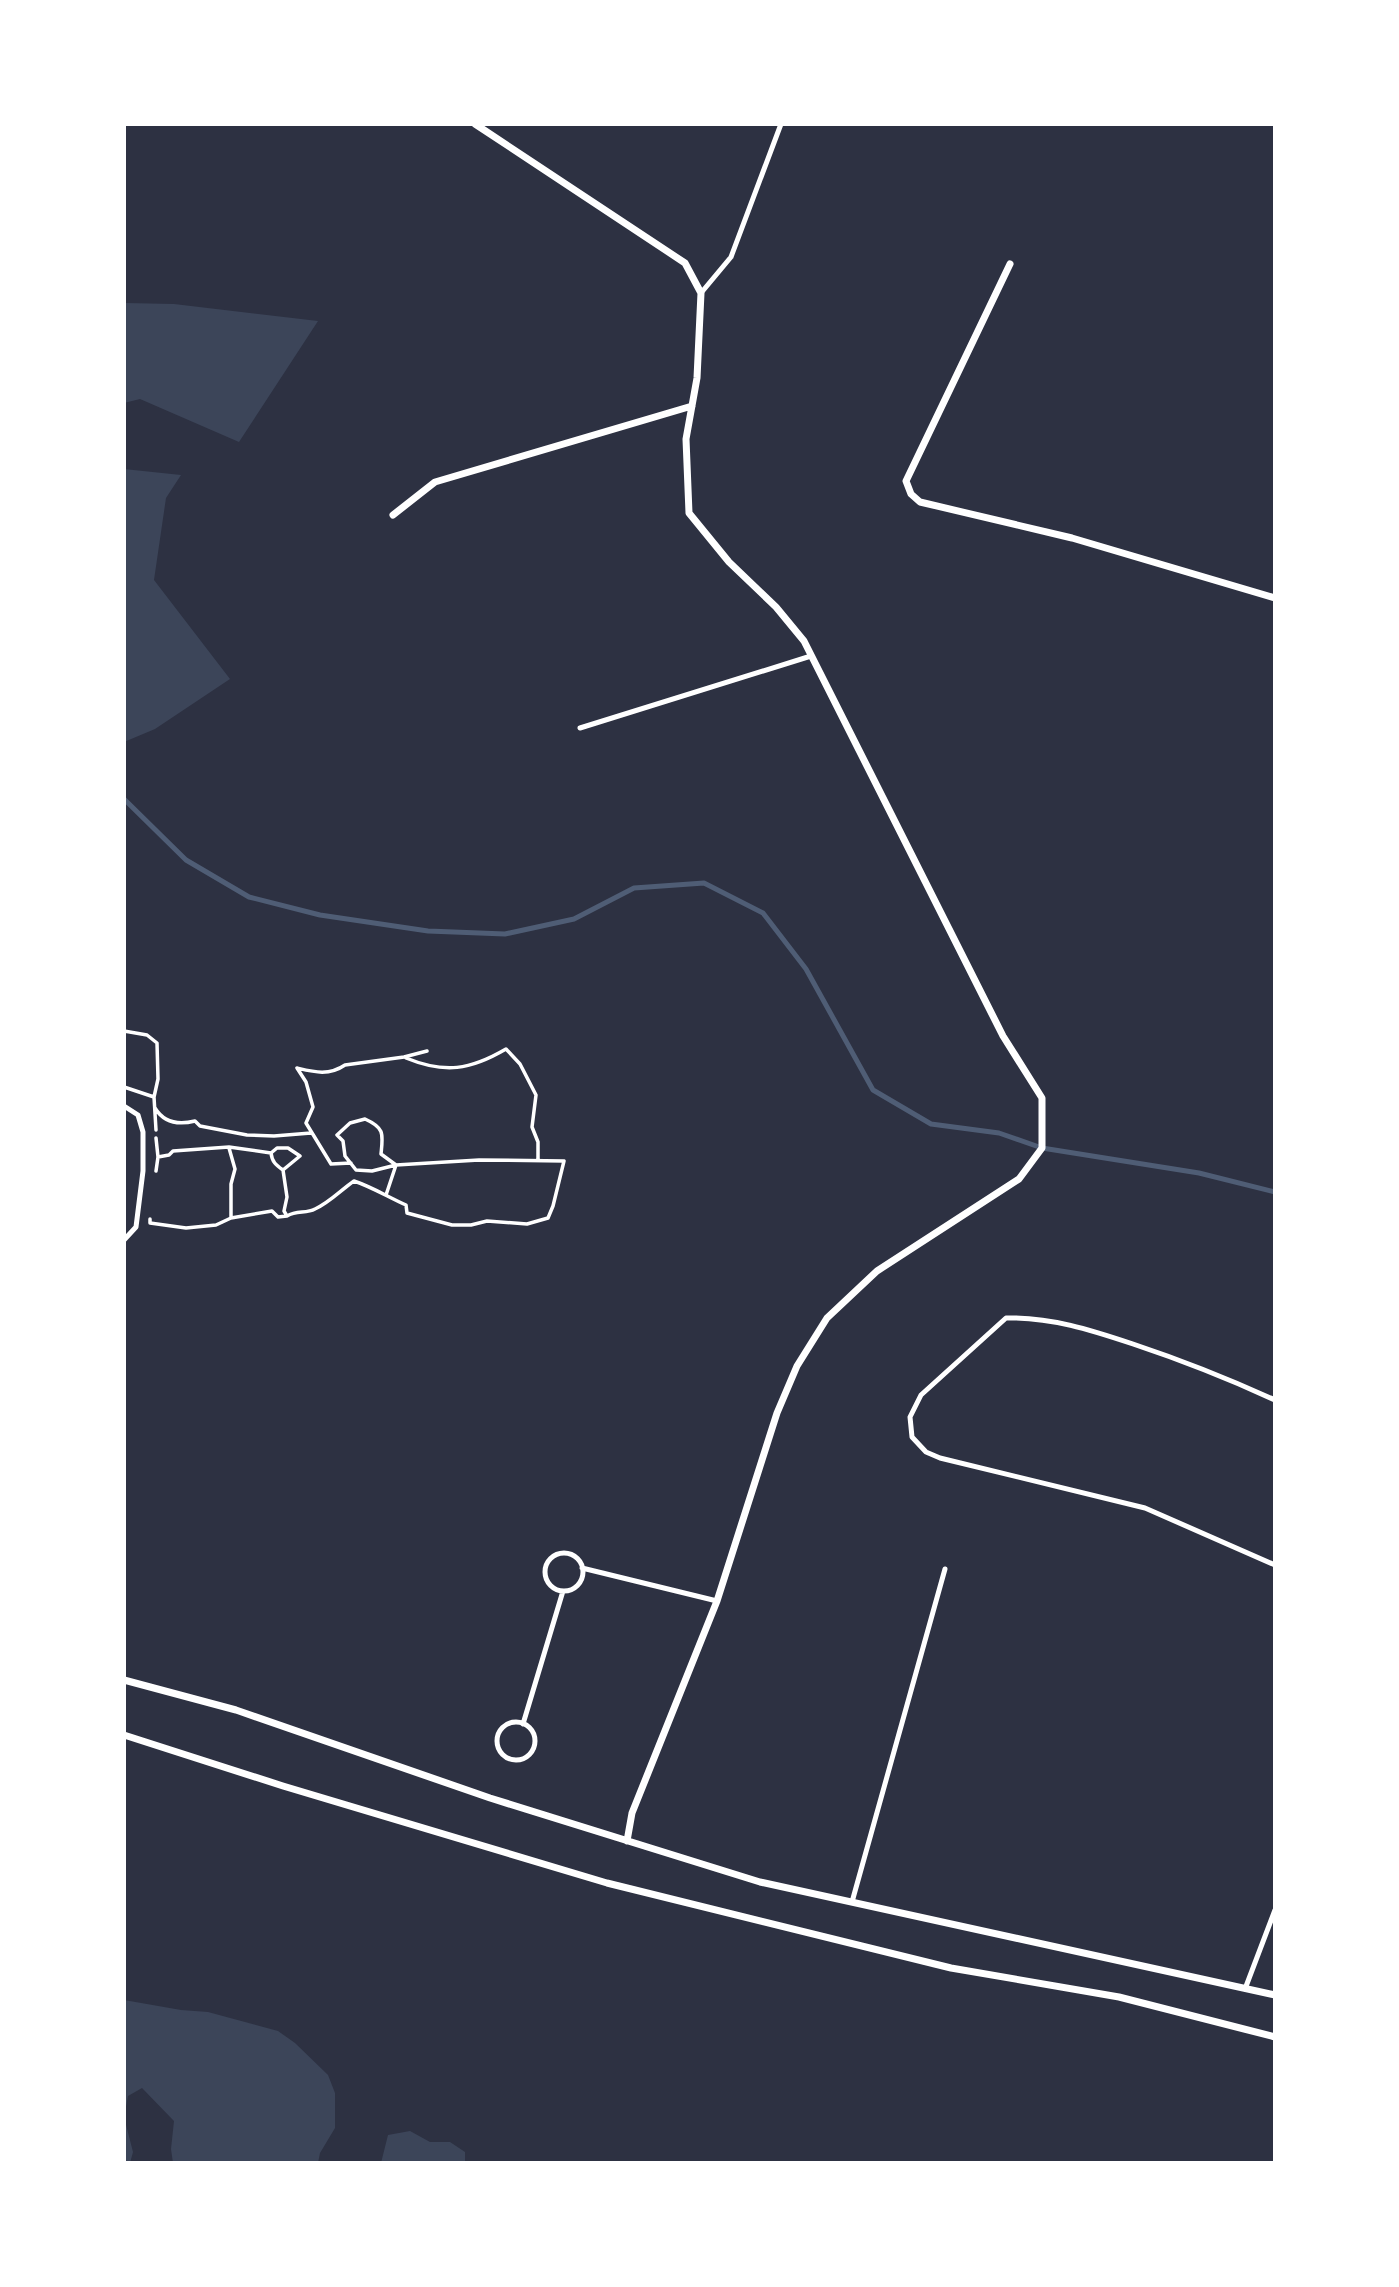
<svg xmlns="http://www.w3.org/2000/svg" width="1399" height="2287" font-family="'Fira Sans Condensed',sans-serif">
  <rect width="100%" height="100%" fill="#2d3142"/>
  <path fill="#3c4559" d="M124 303 174 304 318 321 239 442 140 399 124 403Z
    M124 469 181 475 166 498 154 580 230 679 155 729 124 742Z
    M124 2000 181 2010 208 2012 278 2031 295 2043 328 2075 335 2093V2128L320 2153 318 2163H173L171 2149 174 2121 142 2088 128 2096 124 2117 133 2152 130 2163H124Z
    M410 2131 430 2142H450L465 2152V2163H381L388 2135Z"/>
  <g fill="none" stroke-linecap="round" stroke-linejoin="round">
    <path stroke="#4f5d75" stroke-width="5" d="M124 799 186 860 249 897 320 915 428 931 505 934 574 919 634 888 704 883 763 913 806 969 873 1090 931 1124 999 1133 1042 1148 1199 1173 1275 1192"/>
    <path stroke="#fff" stroke-width="3.5" d="M124 1031 147 1035 157 1043 158 1079 154 1097 156 1130
      M406 1058C445 1074 470 1070 506 1049L520 1064 536 1095 532 1127 538 1142V1160
      M124 1087 154 1097
      M155 1108C164 1123 179 1125 195 1121L200 1126 247 1135 274 1136 311 1133
      M365 1119C385 1128 383 1134 381 1154L396 1165 372 1171 356 1170 345 1156 343 1141 337 1135 350 1123Z
      M156 1138 158 1157
      M229 1148 235 1169 231 1184V1218
      M351 1163 331 1164 306 1123 313 1107 306 1082 297 1068C314 1072 329 1076 345 1065L404 1057 427 1051
      M156 1171 158 1157 169 1155 173 1151 229 1147 271 1153
      M287 1216C297 1210 306 1214 315 1209 329 1203 341 1190 354 1181 372 1187 388 1197 406 1205L407 1213 452 1225H471L487 1221 527 1224 548 1218 553 1206 564 1161 479 1160 396 1165 386 1195
      M150 1219V1223L186 1228 216 1225 231 1218 272 1211 278 1217 287 1216 284 1211 287 1197 283 1170C276 1165 272 1162 271 1153L277 1148H288L300 1156 283 1170"/>
    <path stroke="#fff" stroke-width="5" d="M701 293 731 257 781 124
      M580 728 811 656
      M124 1106 138 1115 143 1132V1171L136 1227 124 1240
      M1275 1400C1229 1379 1181 1360 1133 1344 1091 1330 1051 1317 1006 1318L921 1395 910 1417 912 1437 926 1452 940 1458 1145 1508 1275 1565
      M545 1572a19 19 0 1 1 38 0a19 19 0 1 1-38 0Z
      M582 1568 717 1601
      M497 1741a19 19 0 1 1 38 0a19 19 0 1 1-38 0Z
      M523 1724 563 1591
      M852 1902 945 1569
      M1245 1989 1275 1910"/>
    <path stroke="#fff" stroke-width="7" d="M475 124 685 263 701 293 697 378 686 439 689 513 729 562 776 607 804 641 1003 1036 1042 1098V1148L1019 1179 877 1271 827 1318 797 1366 777 1413 717 1601 632 1813 627 1841
      M1010 264 906 481 911 494 920 502 1072 538 1275 598
      M393 515 435 482 692 406
      M124 1680 236 1710 490 1798 760 1882 1275 1995
      M124 1735 283 1786 607 1883 951 1968 1119 1997 1275 2037"/>
  </g>
  <rect width="1399" height="2287" fill="none" stroke="#ffffff" stroke-width="252"/>
</svg>
